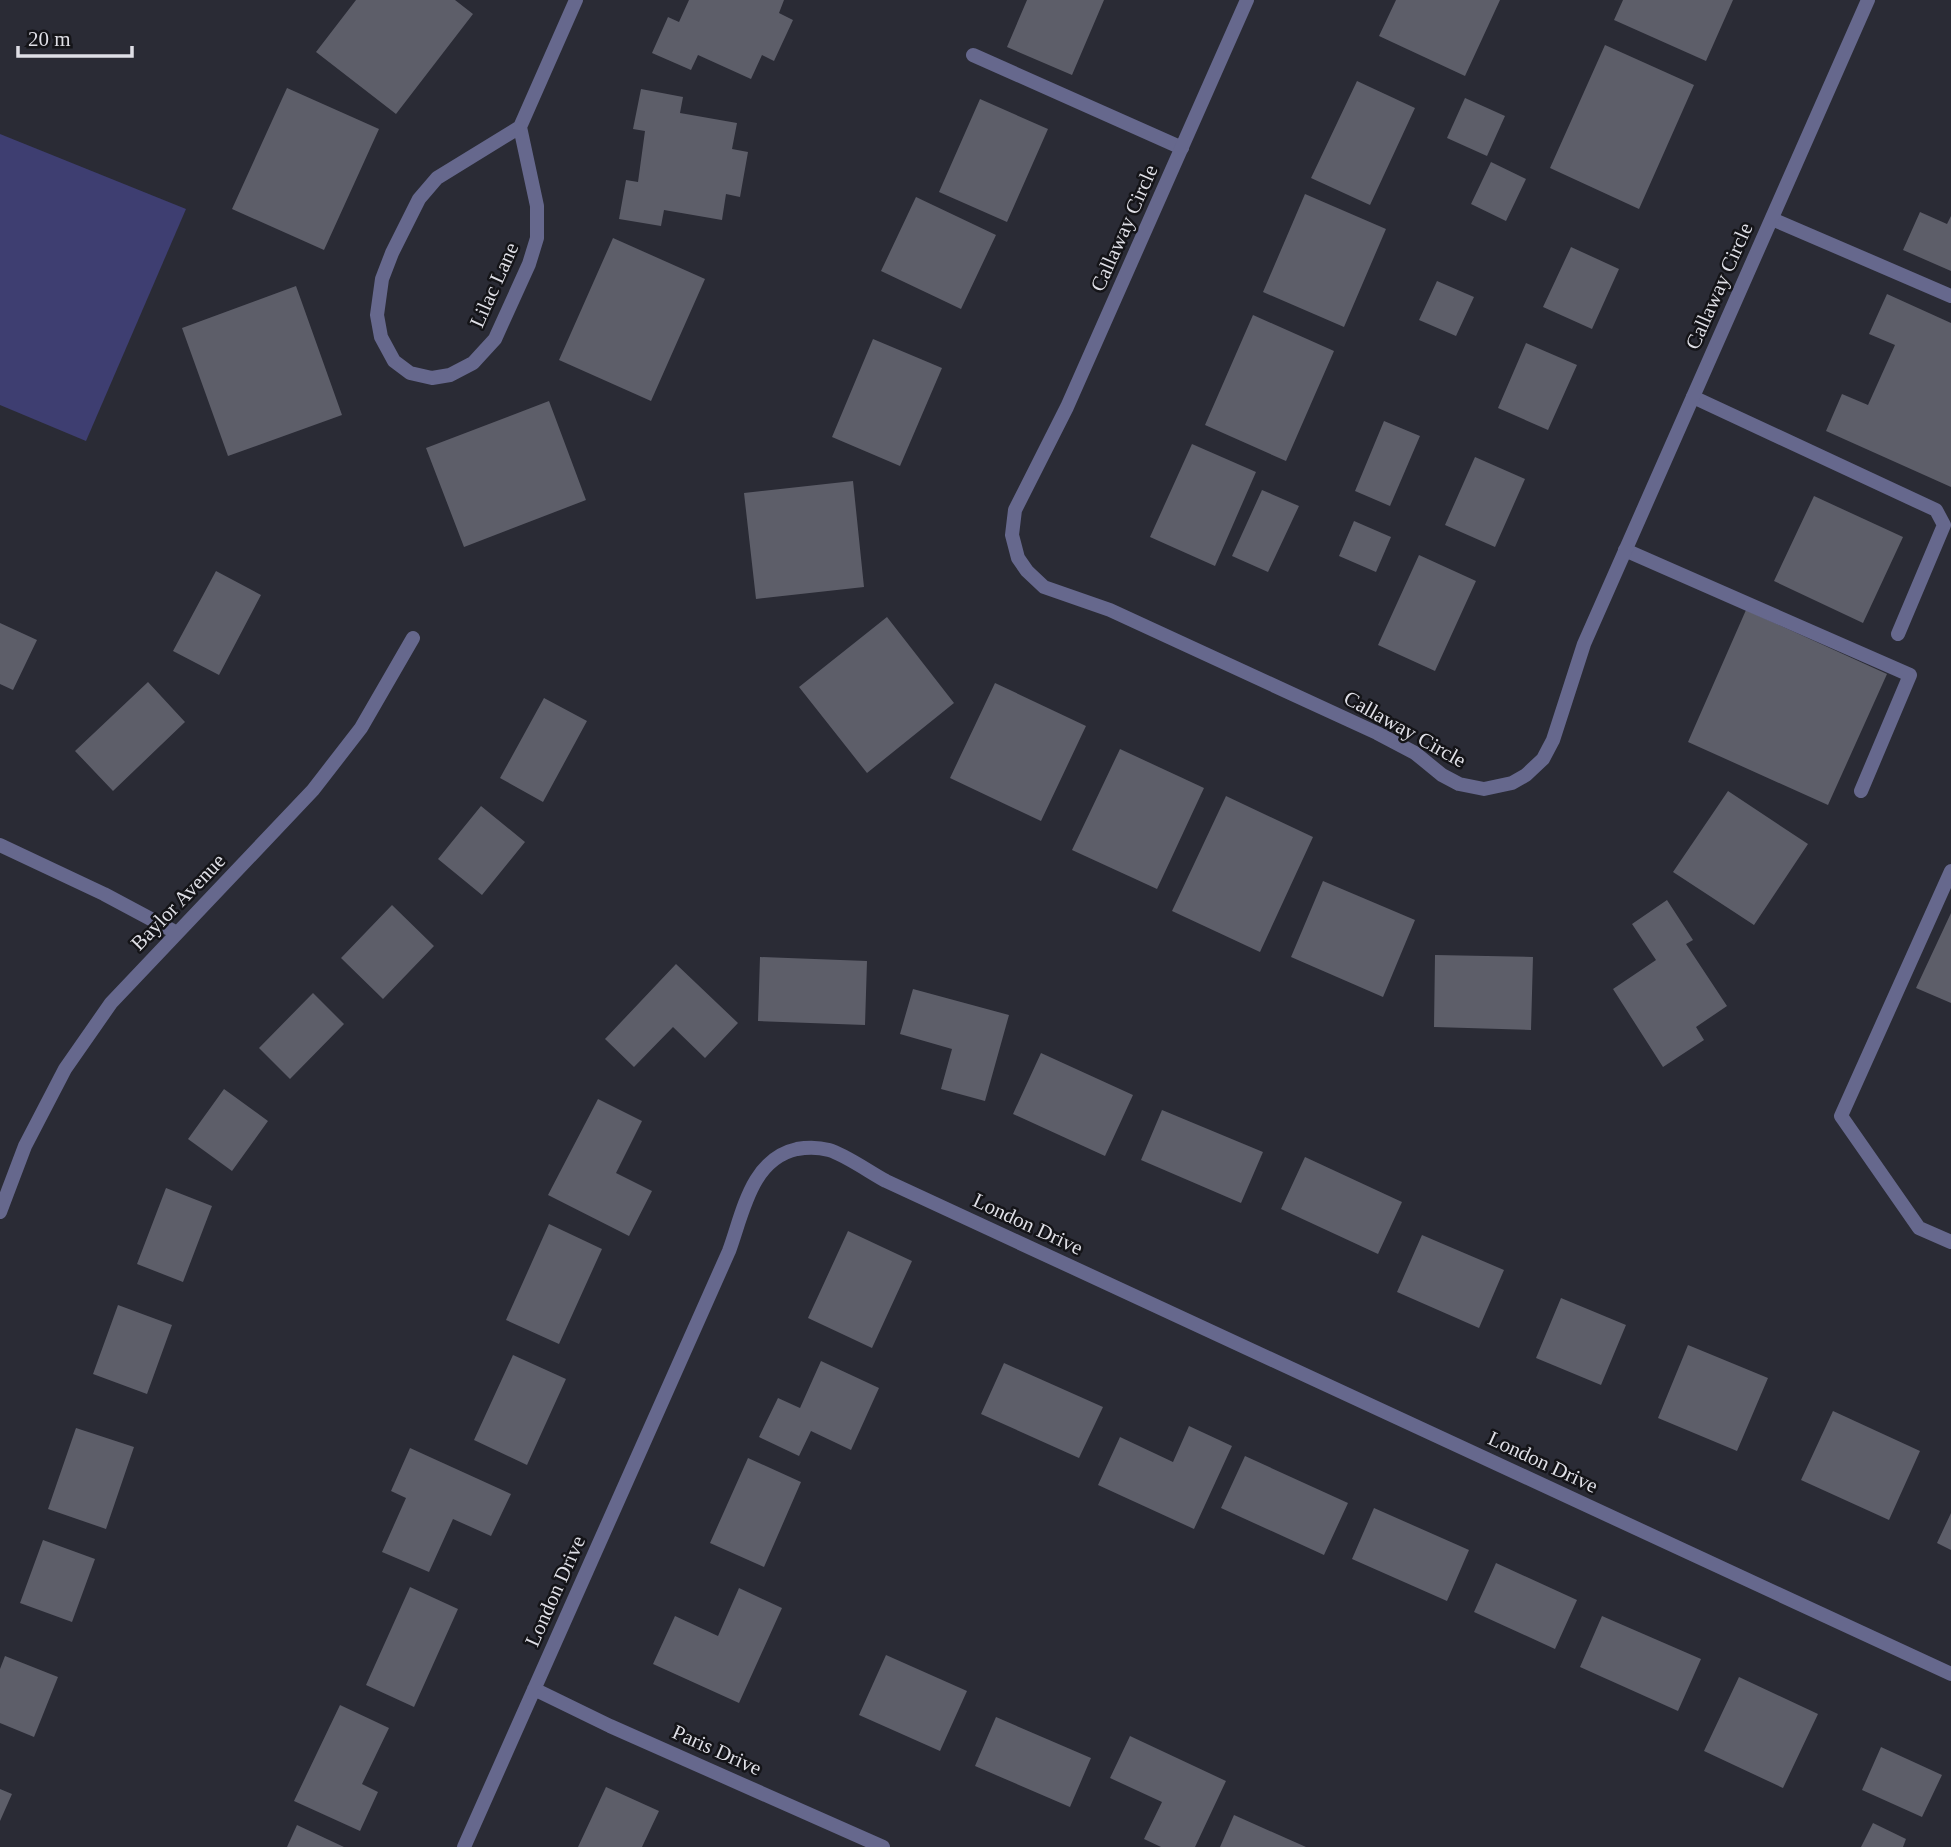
<svg xmlns="http://www.w3.org/2000/svg" width="1951" height="1847" font-family="Georgia,serif">
  <rect width="100%" height="100%" fill="#2a2b35"/>
  <path fill="#3e3e71" d="M0 134 186 209 86 441 0 405Z"/>
  <path fill="#5d5e69" d="M356 0H455L473 14 396 114 316 52Z
    M689 0H784L779 13 793 20 774 61 762 55 751 79 698 55 691 70 652 53 668 17 679 22Z
    M1027 0H1104L1072 75 1007 47Z
    M1396 0H1500L1465 76 1379 36Z
    M1623 0H1733L1706 61 1614 20Z
    M1605 45 1694 85 1639 209 1550 168Z
    M1357 81 1415 108 1370 205 1311 178Z
    M287 88 379 129 324 250 232 209Z
    M641 89 683 97 680 113 737 123 732 149 748 152 740 197 726 194 722 220 664 210 661 226 619 219 626 180 638 182 645 131 633 129Z
    M1465 98 1505 116 1487 156 1447 138Z
    M980 99 1048 129 1007 222 939 192Z
    M1491 162 1526 179 1506 221 1471 204Z
    M1305 194 1386 229 1344 327 1263 292Z
    M916 197 996 235 961 309 881 271Z
    M1920 212 1947 224 1951 216V271L1903 250Z
    M613 238 705 279 651 401 559 360Z
    M1571 247 1619 269 1592 329 1543 307Z
    M1437 281 1474 297 1456 336 1419 320Z
    M296 286 342 415 228 456 182 328Z
    M1887 294 1951 323V487L1826 431 1842 394 1868 405 1895 345 1869 334Z
    M1253 315 1334 351 1286 461 1205 425Z
    M873 339 942 368 900 466 832 437Z
    M1526 343 1577 365 1548 430 1498 408Z
    M549 401 586 500 464 547 426 448Z
    M1384 421 1420 436 1390 506 1355 491Z
    M1192 444 1256 472 1215 566 1150 537Z
    M1475 457 1525 479 1495 547 1445 525Z
    M853 481 864 587 756 599 744 493Z
    M1262 490 1299 506 1268 572 1232 556Z
    M1814 496 1903 537 1863 623 1774 581Z
    M1354 521 1391 537 1376 572 1339 556Z
    M1419 555 1476 581 1435 671 1378 645Z
    M216 571 261 595 219 675 173 651Z
    M1746 610 1887 674 1828 805 1688 742Z
    M887 617 954 703 867 773 799 687Z
    M0 623 37 640 13 690 0 684Z
    M148 682 185 722 113 791 75 751Z
    M995 683 1086 726 1041 821 950 778Z
    M544 698 587 721 543 802 500 778Z
    M1120 749 1204 788 1157 889 1072 850Z
    M1728 791 1808 844 1754 925 1673 872Z
    M1226 796 1313 837 1260 952 1172 911Z
    M481 806 525 842 482 895 438 859Z
    M1323 881 1415 920 1383 997 1291 957Z
    M1667 900 1693 940 1686 944 1727 1006 1696 1027 1704 1040 1663 1067 1613 989 1656 960 1632 924Z
    M392 905 434 946 383 999 341 958Z
    M1951 913V1003L1916 988Z
    M1435 955 1533 957 1531 1030 1434 1027Z
    M760 957 867 961 865 1025 758 1021Z
    M676 964 738 1023 705 1058 673 1027 634 1067 605 1039Z
    M913 989 1009 1015 985 1101 941 1089 952 1049 900 1034Z
    M313 993 344 1024 290 1079 259 1048Z
    M1041 1053 1133 1095 1105 1156 1013 1114Z
    M224 1089 268 1121 232 1171 188 1139Z
    M598 1099 642 1121 616 1173 652 1191 629 1236 548 1195Z
    M1162 1110 1263 1152 1241 1203 1141 1160Z
    M1305 1157 1402 1202 1378 1254 1281 1209Z
    M166 1188 212 1206 183 1282 137 1264Z
    M549 1224 602 1249 559 1344 506 1320Z
    M848 1231 912 1261 872 1348 808 1318Z
    M1422 1235 1504 1270 1479 1328 1397 1292Z
    M1561 1298 1626 1325 1601 1385 1536 1358Z
    M118 1305 172 1325 147 1394 93 1374Z
    M1688 1345 1768 1378 1737 1451 1658 1418Z
    M513 1355 566 1379 527 1465 474 1440Z
    M821 1361 879 1388 851 1450 811 1431 799 1456 759 1437 778 1398 800 1408Z
    M1004 1363 1103 1407 1079 1458 981 1414Z
    M1833 1411 1920 1451 1889 1520 1801 1480Z
    M1189 1426 1232 1446 1194 1529 1098 1485 1120 1437 1173 1462Z
    M76 1428 134 1447 106 1529 48 1509Z
    M410 1448 511 1494 491 1536 453 1519 429 1572 382 1552 406 1498 391 1491Z
    M1245 1456 1348 1503 1324 1555 1221 1508Z
    M748 1458 801 1482 764 1567 710 1543Z
    M1374 1508 1469 1550 1447 1601 1352 1559Z
    M1951 1513V1550L1937 1543Z
    M43 1540 95 1559 72 1622 20 1603Z
    M1496 1563 1577 1600 1555 1649 1474 1612Z
    M410 1587 458 1609 414 1707 366 1685Z
    M739 1588 782 1608 739 1703 653 1664 675 1616 718 1636Z
    M1602 1616 1701 1659 1678 1711 1580 1667Z
    M886 1655 967 1691 940 1751 859 1715Z
    M5 1656 58 1677 34 1737 0 1723V1669Z
    M1739 1677 1818 1714 1783 1788 1704 1751Z
    M340 1705 389 1728 362 1784 378 1792 360 1831 294 1801Z
    M996 1717 1091 1758 1070 1807 975 1766Z
    M1130 1736 1226 1781 1195 1847H1161L1144 1839 1162 1802 1110 1778Z
    M1881 1747 1942 1775 1922 1817 1862 1790Z
    M606 1787 659 1811 642 1847H578Z
    M0 1789 12 1794 0 1821Z
    M1234 1815 1306 1847H1220Z
    M1873 1823 1906 1839 1903 1847H1861Z
    M297 1825 344 1847H287Z"/>
  <g fill="none" stroke-linecap="round" stroke-linejoin="round">
    <path stroke="#66688d" stroke-width="14" d="M973 55 1182 148
      M1772 219 1951 296
      M1693 397 1936 510 1944 525 1898 634
      M1625 550 1910 675 1861 791
      M1951 871 1841 1116 1919 1228 1951 1242"/>
    <path stroke="#66688d" stroke-width="14" d="M1247 0 1067 407 1015 510 1012 535 1018 558 1027 571 1044 587 1110 610 1377 733 1415 753 1442 775 1459 784 1484 789 1512 783 1526 775 1543 759 1553 740 1584 644 1868 0
      M520 127 537 206V238L529 264 495 339 473 363 450 375 432 378 410 373 394 361 381 337 377 315 382 279 392 253 419 199 437 178Z
      M520 127 576 0
      M0 845 104 894 177 933
      M0 1212 25 1146 65 1069 111 1003 313 790 361 728 413 638
      M534 1689 610 1726 883 1847
      M464 1847 729 1251C743 1213 751 1159 797 1149 808 1147 818 1147 829 1150 844 1154 871 1173 886 1181L1951 1674"/>
  </g>
  <g text-anchor="middle" dominant-baseline="central" stroke-width="5" stroke-linejoin="round" paint-order="stroke">
    <g font-size="21" fill="#dfdfe6" stroke="#141418">
      <text transform="translate(1124 228) rotate(-66)">Callaway Circle</text>
      <text transform="translate(494 285) rotate(-66)">Lilac Lane</text>
      <text transform="translate(1719 286) rotate(-66)">Callaway Circle</text>
      <text transform="translate(1405 729) rotate(29)">Callaway Circle</text>
      <text transform="translate(178 902) rotate(-46)">Baylor Avenue</text>
      <text transform="translate(1028 1224) rotate(25)">London Drive</text>
      <text transform="translate(1543 1462) rotate(25)">London Drive</text>
      <text transform="translate(555 1591) rotate(-66)">London Drive</text>
      <text transform="translate(717 1750) rotate(24)">Paris Drive</text>
    </g>
  </g>
  <path d="M18 46v10h114v-10" fill="none" stroke="#dfdfe6" stroke-width="3.5"/>
  <text x="28" y="46" font-size="21" fill="#dfdfe6" stroke="#141418" stroke-width="5" paint-order="stroke">20 m</text>
</svg>
